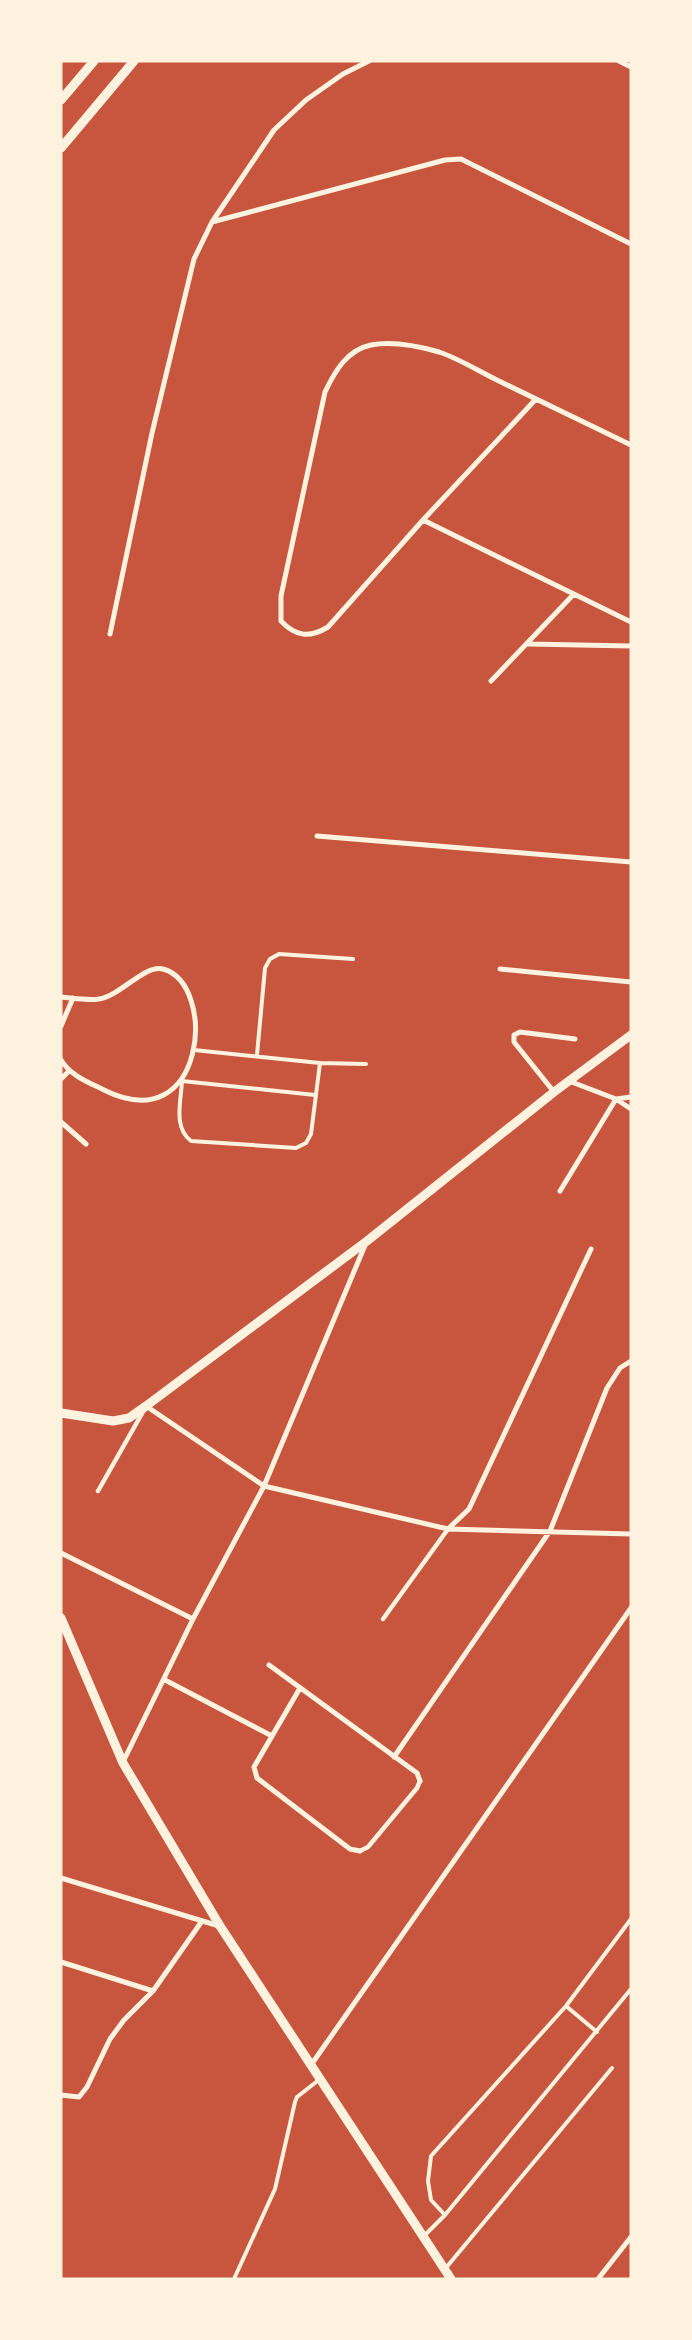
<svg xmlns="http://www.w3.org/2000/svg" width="692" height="2340" font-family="Spectral,serif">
  <rect width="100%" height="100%" fill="#c8553d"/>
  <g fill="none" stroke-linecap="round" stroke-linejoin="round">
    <path stroke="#fff3e0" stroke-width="4" d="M194 1050 320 1063 366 1064
      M257 1055 265 968 270 959 279 954 353 959
      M315 1095 182 1081C181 1102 173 1127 191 1141L296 1148 306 1143 311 1134 320 1063
      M566 2006 597 2032
      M445 2215 431 2200 428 2181 431 2156 566 2006 631 1919
      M423 2237 445 2215 631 1989
      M445 2269 612 2068
      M234 2279 275 2189 295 2102 297 2097 320 2079"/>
    <path stroke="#fff3e0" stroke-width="4.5" d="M98 1491 144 1410
      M383 1619 448 1529
      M360 1851 368 1847 417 1788 420 1781"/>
    <path stroke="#fff3e0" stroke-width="5" d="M619 61 631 67
      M212 222 445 160 461 159 631 244
      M536 399 423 520 328 627C310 638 296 637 281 621V596L325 392C335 371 347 350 371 345 392 341 418 346 439 352 460 359 480 372 501 382 544 403 587 424 631 445
      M423 520 631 622
      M110 634 152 433 194 259 212 222 274 130 306 100 343 74 369 61
      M528 644 631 646
      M491 681 573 595
      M317 836 631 862
      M500 969 631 982
      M61 997C73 998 88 1001 99 999 120 996 145 964 163 969 218 984 206 1141 104 1090 88 1082 71 1076 61 1060
      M61 1026 73 998
      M61 1079 69 1071
      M569 1081 616 1099 631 1109
      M554 1092 514 1042V1035L520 1032 575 1039
      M61 1122 86 1144
      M560 1191 616 1099 631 1097
      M146 1406 264 1486 448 1529 631 1534
      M448 1529 469 1509 591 1249
      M61 1553 193 1619
      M269 1665 417 1773 420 1781
      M165 1680 272 1736
      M300 1688 254 1767 257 1778 350 1849 360 1851
      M394 1757 550 1531 607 1388 620 1368 631 1361
      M123 1762 193 1619 264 1486 366 1243
      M61 1878 219 1926
      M61 1962 153 1991
      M311 2065 631 1608
      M61 2095 79 2097 87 2087 110 2039 124 2020 153 1991 202 1921
      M598 2279 631 2237"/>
    <path stroke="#fff3e0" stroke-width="9" d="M61 100 94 61
      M61 148 134 61
      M61 1413 113 1421 129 1418 146 1406 367 1241 554 1092 631 1035
      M61 1618 123 1763 220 1926 451 2279"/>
  </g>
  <rect width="692" height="2340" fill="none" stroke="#fff3e0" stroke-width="125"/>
</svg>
